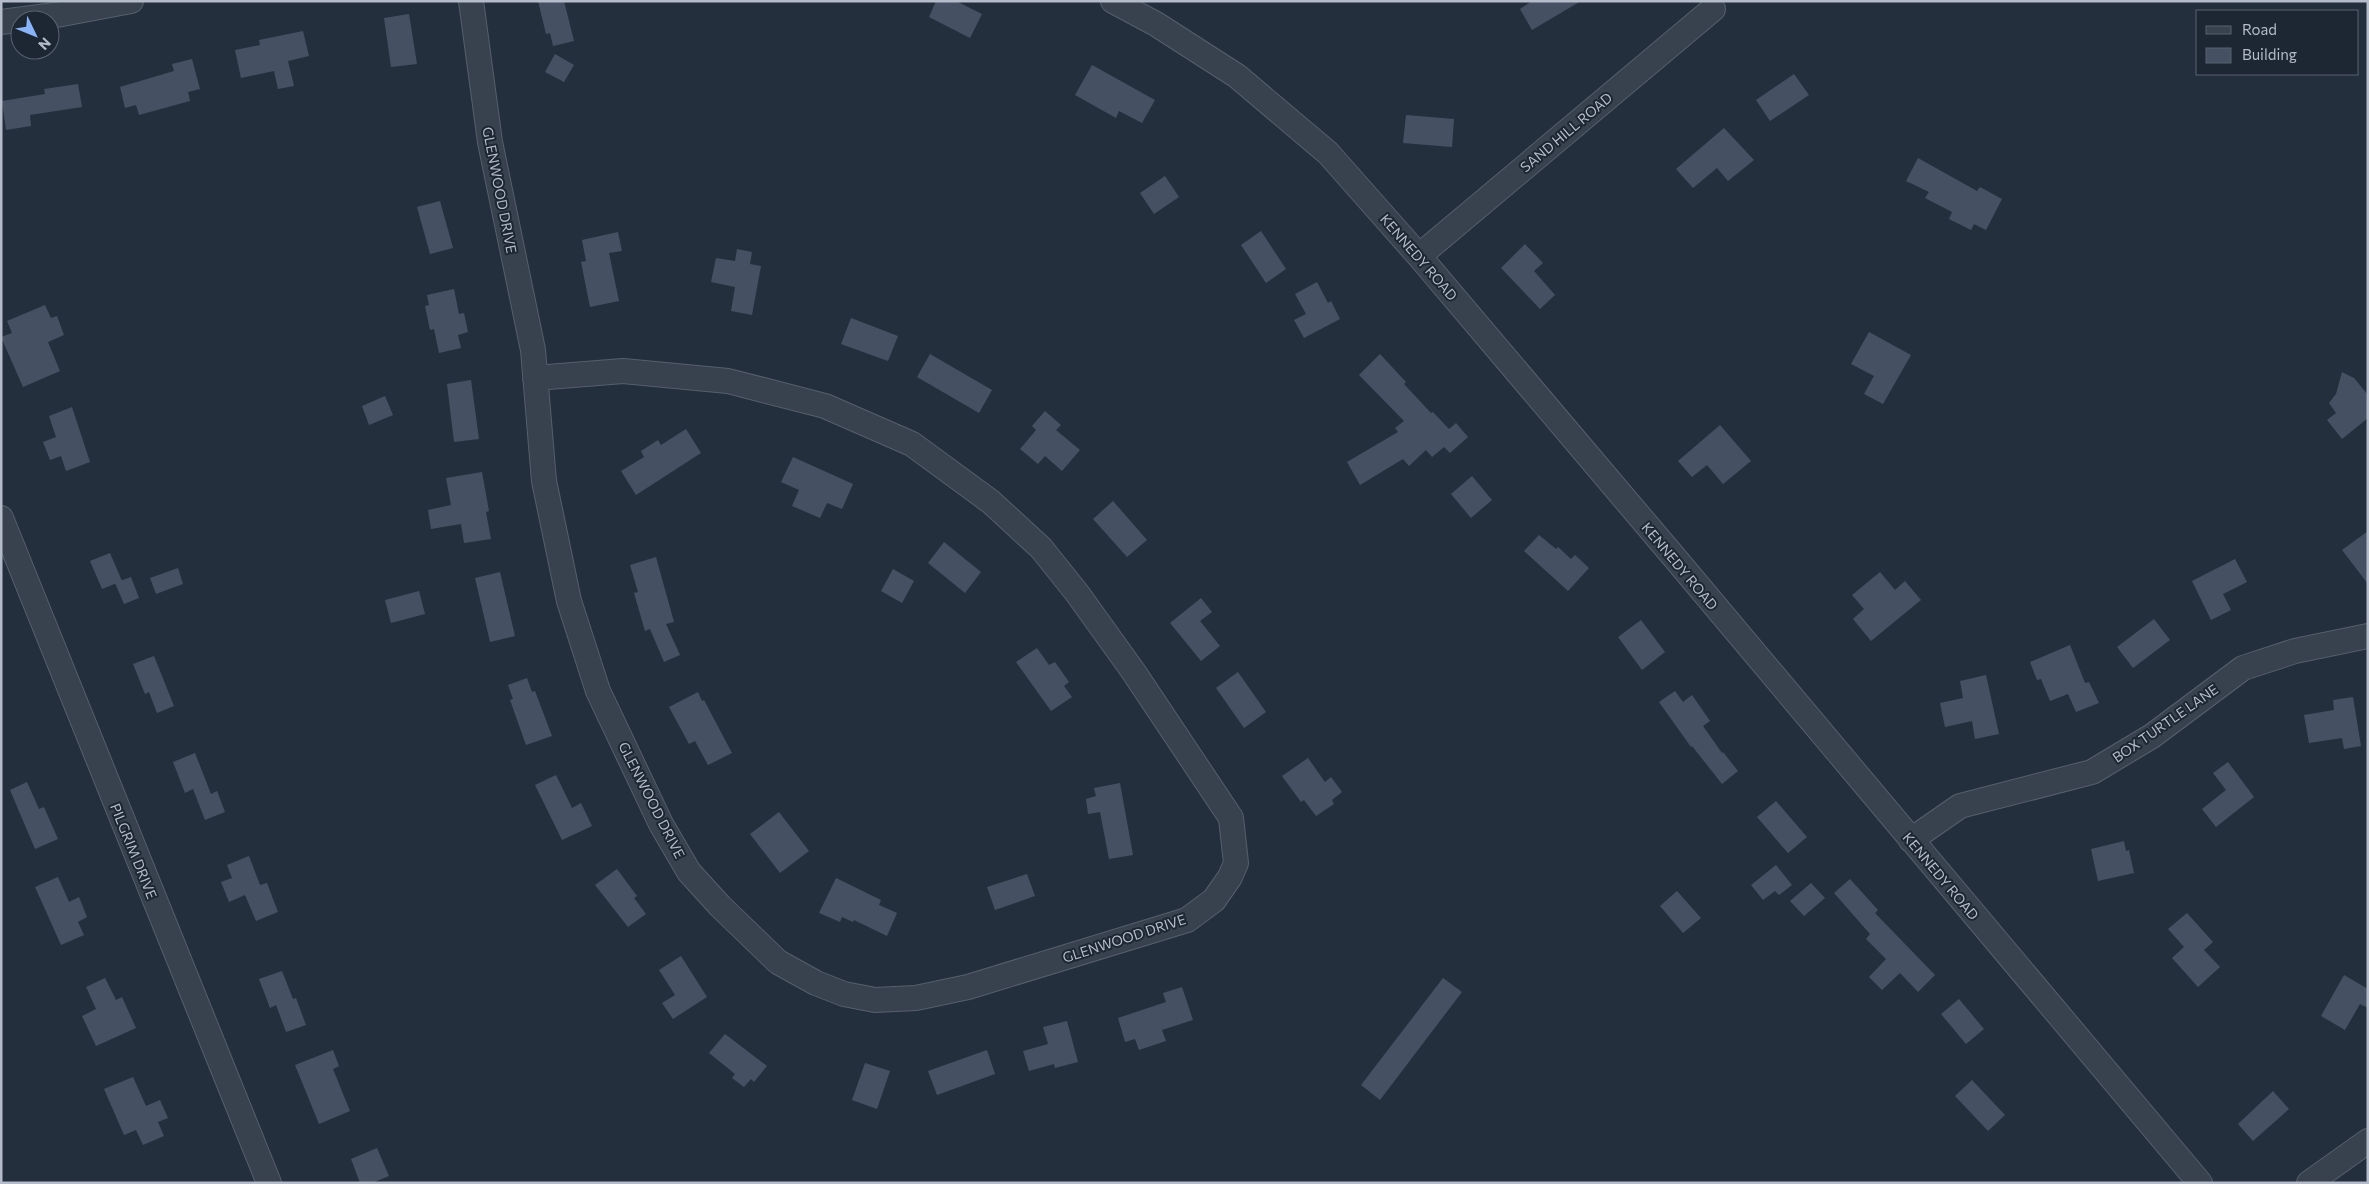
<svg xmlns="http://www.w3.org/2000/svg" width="2369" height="1184" font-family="Commissioner,sans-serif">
  <rect width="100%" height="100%" fill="#242f3e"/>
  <path fill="#455162" d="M538 1H564L574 41 553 46 550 33 546 34Z
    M936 1H956L982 14 970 38 929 17Z
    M1532 1H1581L1532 30 1520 9Z
    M409 14 417 64 391 67 384 18Z
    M303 31 309 56 288 61 294 86 278 89 274 71 241 78 235 50 260 45 259 40Z
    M555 54 574 65 564 82 545 72Z
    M192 59 200 89 188 92 190 101 139 115 136 105 125 108 120 87 174 71 172 64Z
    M1092 65 1155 100 1142 123 1119 111 1116 118 1075 95Z
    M1794 74 1809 95 1770 121 1756 100Z
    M78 84 82 107 30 115 31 126 6 130 2 101 45 94 44 89Z
    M1406 115 1454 119 1452 147 1403 143Z
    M1724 128 1754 160 1728 181 1717 168 1693 188 1676 169Z
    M1918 158 1977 191 1980 187 2002 199 1986 230 1974 224 1971 230 1949 219 1952 212 1925 198 1929 192 1906 181Z
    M1165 176 1179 197 1154 214 1140 193Z
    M440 201 453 248 430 254 417 207Z
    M1261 231 1286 269 1266 283 1241 245Z
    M618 232 622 251 609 253 619 301 590 307 581 262 586 261 582 240Z
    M1525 244 1543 263 1534 271 1555 295 1540 309 1501 268Z
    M737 249 752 252 750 264 761 266 752 315 731 311 735 287 711 282 716 258 735 261Z
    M1317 282 1328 303 1331 301 1340 319 1304 338 1294 320 1306 314 1295 294Z
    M454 289 459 314 464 313 468 332 458 335 461 348 439 353 434 329 430 330 425 306 429 305 427 295Z
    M45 305 51 318 57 316 64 335 48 342 60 371 23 387 1 337 12 333 7 321Z
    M851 318 898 336 888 361 841 344Z
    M1869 332 1911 355 1883 404 1864 394 1874 376 1851 364Z
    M930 354 992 390 979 413 917 377Z
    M1380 354 1406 382 1404 384 1431 413 1433 412 1449 429 1456 423 1468 437 1450 453 1444 447 1432 457 1426 450 1409 466 1403 459 1360 485 1347 462 1398 432 1395 428 1404 421 1359 375Z
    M2342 372 2354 378 2368 395V418L2342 439 2327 420 2336 413 2329 403 2336 394Z
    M471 380 479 439 454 442 447 384Z
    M385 396 393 415 369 425 362 406Z
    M72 407 90 462 66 471 61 456 50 460 43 442 56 437 49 416Z
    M1045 411 1061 425 1056 430 1080 450 1062 471 1045 456 1038 464 1020 449 1036 430 1032 426Z
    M1720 425 1751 461 1723 484 1707 465 1692 477 1678 461Z
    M686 429 701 453 636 495 621 471 644 457 641 451 658 440 661 445Z
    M793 457 853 484 842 509 827 503 820 518 792 506 799 490 781 482Z
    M482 472 489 511 486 512 491 539 464 543 461 524 431 529 428 510 451 505 446 478Z
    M1472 476 1492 500 1471 518 1451 494Z
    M1113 501 1147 540 1127 557 1093 519Z
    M2368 531V584L2342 550Z
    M1539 535 1556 549 1558 547 1571 559 1575 555 1589 568 1568 591 1524 551Z
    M944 542 981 572 965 593 928 563Z
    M110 553 122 581 102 589 90 561Z
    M656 557 674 622 666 624 680 655 664 662 650 629 645 631 634 593 638 592 630 565Z
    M2235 559 2247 582 2223 594 2231 610 2211 620 2192 581Z
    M178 568 183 584 156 594 150 578Z
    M893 569 914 581 902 603 881 591Z
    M500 572 515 636 490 642 475 578Z
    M1880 572 1895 590 1905 581 1921 600 1871 641 1853 619 1864 609 1852 595Z
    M131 577 139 598 124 604 115 583Z
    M419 591 425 614 391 623 385 600Z
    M1201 598 1212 612 1200 621 1220 646 1201 661 1170 623Z
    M2154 619 2170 640 2133 668 2117 647Z
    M1641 620 1665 652 1642 670 1618 637Z
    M2070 645 2085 683 2089 682 2099 703 2076 712 2068 694 2050 701 2041 679 2037 680 2030 662Z
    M1037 648 1049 665 1055 662 1069 682 1064 686 1072 697 1051 711 1016 662Z
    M154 656 174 706 157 713 149 692 145 694 133 664Z
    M1238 672 1266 712 1244 728 1216 688Z
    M1986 675 1999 734 1975 739 1972 721 1945 727 1940 703 1963 698 1960 681Z
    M527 678 532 692 535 691 552 736 526 745 510 700 513 699 508 685Z
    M1675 691 1683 702 1692 695 1710 721 1703 726 1722 753 1723 752 1738 771 1722 784 1692 746 1691 747 1659 702Z
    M698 692 702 701 704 700 732 753 708 765 695 741 689 744 669 707Z
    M2353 697 2361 746 2344 749 2342 738 2309 743 2304 715 2334 710 2333 700Z
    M195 753 211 794 217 791 225 812 205 820 193 789 185 793 173 762Z
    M1308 758 1325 782 1331 777 1342 792 1332 800 1334 804 1316 816 1304 800 1301 802 1282 776Z
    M2228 762 2254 797 2216 827 2202 809 2226 790 2213 773Z
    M556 775 572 808 581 803 592 826 562 840 535 785Z
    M27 782 39 809 44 807 58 839 35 849 10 790Z
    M1120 783 1133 855 1109 859 1100 812 1088 814 1086 799 1096 796 1094 788Z
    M1776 801 1807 837 1788 853 1757 817Z
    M779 812 809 851 780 873 750 834Z
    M2124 841 2126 851 2129 850 2134 873 2098 881 2091 849Z
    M249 856 260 885 267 883 278 912 256 921 245 895 229 902 221 882 232 878 227 865Z
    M1776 865 1792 885 1779 895 1775 891 1763 900 1751 885Z
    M617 869 637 896 634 898 646 914 628 927 595 885Z
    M1027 874 1035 896 995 910 987 887Z
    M58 877 69 902 79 897 87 917 78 922 84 935 61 945 35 887Z
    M836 878 881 900 879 905 897 913 887 936 854 920 853 922 842 917 840 922 819 913Z
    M1850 879 1878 910 1875 913 1935 975 1918 992 1900 973 1882 990 1869 977 1886 959 1866 939 1870 934 1834 893Z
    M1811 883 1825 898 1804 916 1790 901Z
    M1677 891 1701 918 1683 933 1660 906Z
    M2187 913 2213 942 2204 950 2220 967 2198 987 2172 958 2184 947 2168 929Z
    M681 956 707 997 673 1019 662 1003 675 995 659 970Z
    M282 971 293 999 296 998 306 1025 286 1032 276 1005 270 1008 259 979Z
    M2344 975 2368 989V1008L2360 1004 2345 1030 2321 1016Z
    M105 978 116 1000 122 997 136 1028 96 1046 82 1016 96 1009 86 987Z
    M1443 978 1462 992 1380 1100 1361 1085Z
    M1182 987 1193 1020 1162 1030 1166 1041 1139 1050 1135 1039 1125 1042 1118 1018 1166 1002 1163 993Z
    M1959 999 1984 1029 1966 1044 1941 1014Z
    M1067 1021 1078 1062 1055 1068 1054 1064 1029 1071 1023 1051 1048 1044 1043 1027Z
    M725 1034 767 1066 754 1082 751 1079 744 1087 732 1078 735 1074 709 1053Z
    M333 1050 339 1066 333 1069 350 1111 319 1124 295 1065Z
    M987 1050 995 1074 937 1095 928 1071Z
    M865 1063 890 1071 877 1109 852 1100Z
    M133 1077 146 1106 160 1100 168 1118 158 1122 164 1136 143 1145 136 1130 124 1135 104 1089Z
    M1972 1080 2005 1115 1988 1131 1955 1096Z
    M2273 1091 2289 1109 2253 1141 2238 1124Z
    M377 1148 389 1176 372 1183H360L351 1159Z"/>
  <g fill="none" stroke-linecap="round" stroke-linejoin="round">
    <g stroke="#565f6c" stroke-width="26">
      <path id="minor" d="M471 1 490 142 533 350 544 481 569 601 598 691 661 824 689 872 720 906 778 962 816 983 844 994 875 1000 916 998 968 987 1187 920 1214 900 1230 877 1236 863 1231 818 1133 671 1077 593 1041 548 991 502 912 444 825 406 728 381 623 371 535 378
        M1113 1 1156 24 1237 76 1328 153 1419 256 1674 557 2200 1183
        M1 22 62 14 131 1
        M1419 256 1713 9
        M1 518 269 1183
        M1911 840 1960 806 2092 772 2152 736 2243 668 2295 651 2368 636
        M2309 1183 2368 1141"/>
    </g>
    <use href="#minor" stroke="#38414e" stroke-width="24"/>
  </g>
  <g text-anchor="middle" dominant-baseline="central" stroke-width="4" stroke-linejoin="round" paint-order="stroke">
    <g font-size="14" fill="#b4bcc9" stroke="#1d2633">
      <text transform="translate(1566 132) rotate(-40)">SAND HILL ROAD</text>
      <text transform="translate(500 190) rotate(79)">GLENWOOD DRIVE</text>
      <text transform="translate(1419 257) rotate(49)">KENNEDY ROAD</text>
      <text transform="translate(1680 566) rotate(50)">KENNEDY ROAD</text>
      <text transform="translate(2165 723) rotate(-35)">BOX TURTLE LANE</text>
      <text transform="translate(652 800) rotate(63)">GLENWOOD DRIVE</text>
      <text transform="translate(134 851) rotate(68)">PILGRIM DRIVE</text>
      <text transform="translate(1941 876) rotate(50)">KENNEDY ROAD</text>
      <text transform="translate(1124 938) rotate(-18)">GLENWOOD DRIVE</text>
    </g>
  </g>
  <rect width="2369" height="1184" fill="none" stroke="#b4bcc9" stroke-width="5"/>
  <rect x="2196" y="10" width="162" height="65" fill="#1d2633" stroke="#59626f"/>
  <rect x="2206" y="26" width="25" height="8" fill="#38414e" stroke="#59626f"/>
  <text x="2242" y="35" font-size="15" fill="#b4bcc9">Road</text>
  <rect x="2206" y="48" width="25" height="15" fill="#455162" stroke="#59626f"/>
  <text x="2242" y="60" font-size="15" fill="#b4bcc9">Building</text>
  <g transform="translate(35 35) rotate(133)"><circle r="24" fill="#1d2633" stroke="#59626f"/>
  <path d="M0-4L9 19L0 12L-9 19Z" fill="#8ab4f8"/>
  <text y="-8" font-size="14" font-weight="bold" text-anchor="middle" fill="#b4bcc9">N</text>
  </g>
</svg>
